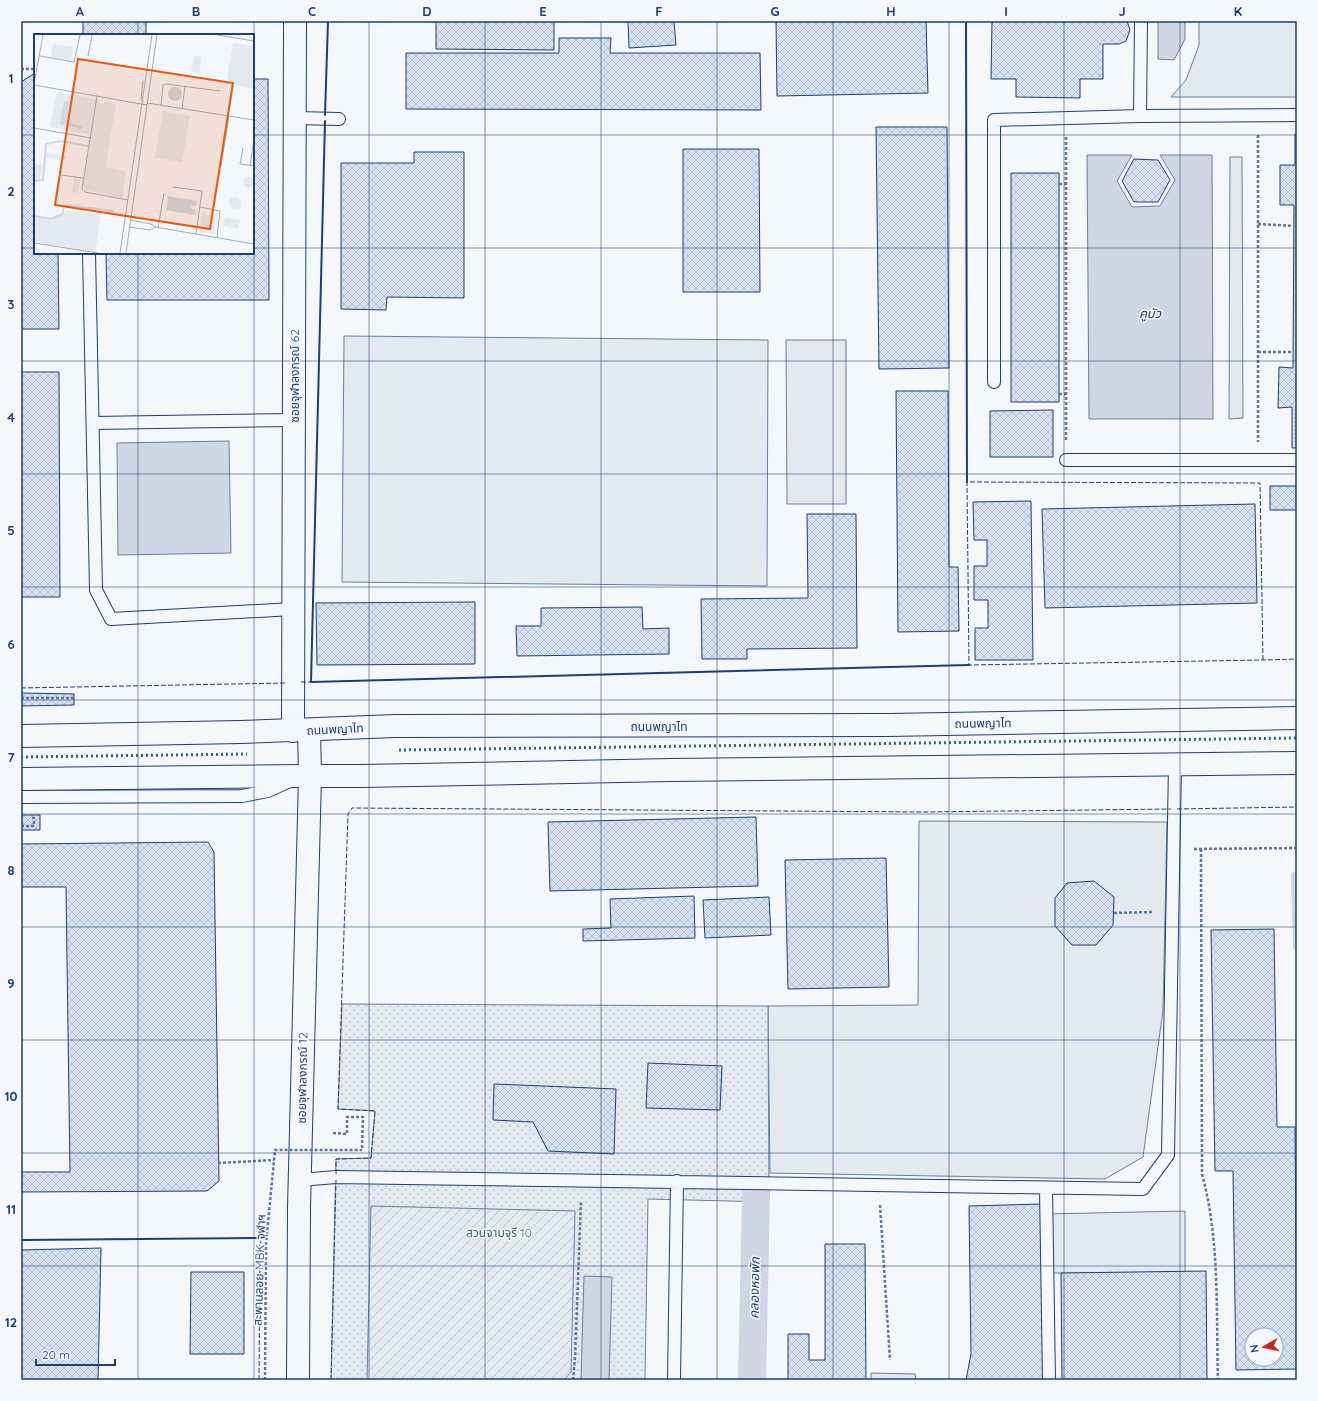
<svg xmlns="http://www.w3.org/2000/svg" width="1318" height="1401" font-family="Quicksand,'Noto Sans Thai',sans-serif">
  <defs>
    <pattern id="park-dots" width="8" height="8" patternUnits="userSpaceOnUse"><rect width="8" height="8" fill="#e3e9f0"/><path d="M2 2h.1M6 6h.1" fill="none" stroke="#c2c9d1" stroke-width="1.8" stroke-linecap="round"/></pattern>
    <pattern id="garden-furrows" width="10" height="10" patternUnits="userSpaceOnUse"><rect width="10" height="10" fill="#e3e9f0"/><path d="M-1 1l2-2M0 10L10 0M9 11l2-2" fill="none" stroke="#c2c9d1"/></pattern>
    <pattern id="building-cross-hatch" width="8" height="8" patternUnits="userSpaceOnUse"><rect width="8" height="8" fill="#d5e0f0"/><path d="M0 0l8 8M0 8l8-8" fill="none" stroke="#b6c1d1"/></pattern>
  </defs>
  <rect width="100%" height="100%" fill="#f4f7fb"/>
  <path fill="#e3e9f0" stroke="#687fa3" d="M1199 21H1297V97H1171L1186 80 1199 45Z
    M1230 157H1242L1243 418 1229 419Z
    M344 336 768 340 767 586 342 582Z
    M919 821 1167 822 1163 1010 1143 1157 1105 1179 770 1173 768 1006 918 1005Z
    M1185 1211V1273H1046L1045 1214Z
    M871 1373 915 1374 916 1380H871Z"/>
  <path fill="url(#park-dots)" stroke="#687fa3" d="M342 1004 768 1006 769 1202 648 1199 645 1380H331L336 1159 371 1158 375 1111 338 1109Z"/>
  <path fill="url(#garden-furrows)" stroke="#687fa3" d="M371 1206 575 1211 571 1372 564 1380H367Z"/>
  <path fill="#e3e8f0" stroke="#687fa3" d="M786 340H846V504H787Z"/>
  <path fill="#cfd7e4" stroke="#687fa3" d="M1158 21H1185V39L1174 60 1158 59Z
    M1087 155H1132L1117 181 1132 207 1160 206 1175 180 1160 155H1212L1213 419H1089Z
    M229 441 231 553 118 555 117 443Z
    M584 1276 612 1277 609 1380H581Z"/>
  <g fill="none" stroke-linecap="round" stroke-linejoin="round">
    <path stroke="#cfd7e4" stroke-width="8" d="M1295 876 1297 947"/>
    <path stroke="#cfd7e4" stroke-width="28" d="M752 1380 756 1195"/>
  </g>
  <path fill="url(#building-cross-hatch)" stroke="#1d3f73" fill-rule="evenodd" d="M83 21H146V35H83Z
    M436 21H554V50L436 49Z
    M628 21H674L676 45 629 48Z
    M776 21H926L928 93 777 96Z
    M992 21H1127L1130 30 1126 41 1119 44H1103V79H1080V98L1016 97V79H991Z
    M559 38H611L610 53H760L761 110 406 109V53H559Z
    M35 73V253H58L59 329H21V82Z
    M253 79H268L269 300H107L106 253H253Z
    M876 127H947L949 368 879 369Z
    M1295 134H1297V448H1292V407L1278 408 1279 367 1293 368 1294 205H1280V165H1295Z
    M683 149H759L760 292H683Z
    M414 152H464V298L387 297 386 310 341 309V163H414Z
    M1134 159 1158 160 1170 180 1158 202H1134L1122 181Z
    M1011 173H1059V402H1011Z
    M21 372H59L60 597H21Z
    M896 391H948L949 567H958L959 631 898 632Z
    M1053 410V457H990V411Z
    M1270 486H1297V510H1270Z
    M1031 501 1033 660H975V628H988V600H974V566H987V540H974L973 502Z
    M1255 504 1257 603 1045 608 1042 509Z
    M807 514H856L857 648 747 649V659H702L701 599 808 598Z
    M475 602V664L317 665 316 603Z
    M642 607 643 629 669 628V654L517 656 516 626H541V608Z
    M21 693 74 694V705L21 706Z
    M21 815H40V830H21Z
    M756 817 758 886 550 891 548 822Z
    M208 842 214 852 219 1181 207 1191 21 1192V844Z
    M886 858 889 987 788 989 785 860Z
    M1094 881 1114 897 1113 925 1096 945H1072L1055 926V898L1067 883Z
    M21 887H66L70 1172H21Z
    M694 896 695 938 583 941V929L611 928 610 899Z
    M769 897 771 935 705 938 703 900Z
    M1274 929 1277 1127H1295L1297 1369 1236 1370 1233 1171H1215L1211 930ZM1252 1335H1276V1359H1252Z
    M648 1063 722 1066 720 1110 646 1108Z
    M494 1084 616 1089 614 1154 548 1151 533 1122 493 1120Z
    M1041 1204 1044 1380H966L971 1354 969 1206Z
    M825 1244H865L866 1380H788V1334H809V1360H825Z
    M101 1248 98 1380H21V1250Z
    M1206 1271 1207 1380H1062L1061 1273Z
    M191 1272H244V1354H190Z"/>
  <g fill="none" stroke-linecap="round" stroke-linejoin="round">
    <g stroke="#1d3f73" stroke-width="14">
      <path id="service" d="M1140 116 1141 21
        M295 118 339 119
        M89 253 96 590 111 619 293 609
        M994 382V120L1140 116 1297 115
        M93 423 294 420
        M1066 460H1297
        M21 797 242 796 268 791 290 781
        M300 1180 336 1177 1143 1189 1168 1155 1175 765
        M1046 1188 1049 1380
        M674 1380 677 1181"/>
    </g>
    <g stroke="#1d3f73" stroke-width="24">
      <path id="minor" d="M293 731 295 21"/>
    </g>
    <g stroke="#1d3f73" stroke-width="24">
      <path id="tertiary" d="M298 1380 299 1208 310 776 309 730"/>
    </g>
    <g stroke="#1d3f73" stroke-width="24">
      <path id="primary" d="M21 736 241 732 395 726 888 725 1297 718
        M21 779 303 776H362L671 770 1297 763"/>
    </g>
    <path stroke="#5e769c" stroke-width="2.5" stroke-dasharray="3 2" stroke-linecap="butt" d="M21 69H35
      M1258 135V442
      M1066 137V440
      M1059 184H1066
      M1258 224 1294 226
      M1258 352H1293
      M1059 394H1066
      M21 698H75
      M21 826H34V818H32
      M1194 849 1297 848
      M1201 849 1202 1174C1220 1240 1216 1312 1218 1380
      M1114 913 1153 912
      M333 1133 347 1134V1117H363L362 1150
      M218 1163 274 1160
      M880 1205 890 1360
      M573 1380 575 1358 581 1201"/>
    <use href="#service" stroke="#f4f7fb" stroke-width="12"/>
    <use href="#minor" stroke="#f4f7fb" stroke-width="22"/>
    <use href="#tertiary" stroke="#f4f7fb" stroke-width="22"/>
    <use href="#primary" stroke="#f4f7fb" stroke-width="22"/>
    <path stroke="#5e769c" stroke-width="2.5" stroke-dasharray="3 2" stroke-linecap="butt" d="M265 1380 266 1244 275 1150H362"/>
    <path stroke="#2c6c60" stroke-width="3" stroke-dasharray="2 3" stroke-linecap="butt" d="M399 750 1297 738
      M21 757 247 754"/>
    <path stroke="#1d3f73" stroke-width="1" stroke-dasharray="5 2" stroke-linecap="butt" d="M1263 660 1260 483 967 482 969 665 1263 660 1297 659
      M301 682H311
      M21 688 285 683
      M1177 809 1297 807
      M336 1174V1159L371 1158 375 1111 338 1109 348 814 352 808 925 812 1171 809
      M259 1380 260 1238
      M331 1380 336 1180"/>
    <path stroke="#1d3f73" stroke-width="2" d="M966 21 967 482
      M325 115 328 21
      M325 121 311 682 969 665
      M21 1240 260 1238"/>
  </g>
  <path fill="none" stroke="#1d3f73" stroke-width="1" stroke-opacity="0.55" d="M138 21V35M254 21V1380M369 21V1380M485 21V1380M601 21V1380M717 21V1380M833 21V1380M949 21V1380M1064 21V1380M1180 21V1380M21 135H35M253 135H1297M21 248H35M253 248H1297M138 253V1380M21 361H1297M21 474H1297M21 587H1297M21 700H1297M21 814H1297M21 927H1297M21 1040H1297M21 1153H1297M21 1266H1297"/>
  <g text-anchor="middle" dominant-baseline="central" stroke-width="3" stroke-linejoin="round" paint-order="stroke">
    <g font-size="12" fill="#1d3f73" stroke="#f4f7fb">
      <text transform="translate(294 376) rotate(-90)">ซอยจุฬาลงกรณ์ 62</text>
      <text transform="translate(983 723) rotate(-1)">ถนนพญาไท</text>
      <text x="659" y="726">ถนนพญาไท</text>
      <text transform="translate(335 729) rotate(-3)">ถนนพญาไท</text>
      <text transform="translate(302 1078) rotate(-89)">ซอยจุฬาลงกรณ์ 12</text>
      <text transform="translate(259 1270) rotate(-88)">สะพานลอย MBK-จุฬาฯ</text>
    </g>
    <g font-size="12" fill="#2c6c60" stroke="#f4f7fb">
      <text x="499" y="1232">สวนจามจุรี 10</text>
    </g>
    <g font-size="13" font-style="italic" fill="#1d3f73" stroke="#f4f7fb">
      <text x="1150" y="313">คูบัว</text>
      <text transform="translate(754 1288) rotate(-89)">คลองหอพัก</text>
    </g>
  </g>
  <g transform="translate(34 34)">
    <rect width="220" height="220" fill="#f4f7fb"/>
    <path d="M129 77 156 82 148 128 121 124ZM56 114 74 117 72 133 92 137 88 164 51 156 49 151ZM12 119 32 122 31 127 11 123ZM209.5 148a5.5 5.5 0 1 1 11 0a5.5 5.5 0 1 1-11 0ZM40 143 47 144 44 159 38 158ZM195 169a6 6 0 1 1 12 0a6 6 0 1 1-12 0ZM32 177 67 180 61 218 0 208V183L18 187ZM168 177 173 181 183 180 180 200 165 198ZM191 184 206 186 204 195 189 192Z" fill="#e3e9f0"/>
    <path d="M199 9 220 12V55L192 50ZM23 58 65 66V70L69 71 71 67 82 70 74 117 53 113 55 100 16 93Z" fill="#e3e9f0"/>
    <path d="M19 10 39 13 37 26 17 23ZM160 22 167 23 165 39 157 37ZM38 66 59 69 55 92 37 89 35 85ZM0 129 9 131 6 146 0 145ZM10 194 35 198 33 212 8 208ZM38 199 63 203 60 217 35 213Z" fill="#e3e9f0"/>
    <path d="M134 60a7 7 0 1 1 14 0a7 7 0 1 1-14 0ZM30 67H35L33 88 48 92 47 95 26 90ZM134 162 163 167 162 172 156 171 159 176 162 175 161 181 132 176Z" fill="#cfd7e4"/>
    <path fill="none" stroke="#cfd7e4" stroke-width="2" d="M0 147 9 146 12 110 27 107 54 112M0 182 17 185 28 180 31 171 80 177"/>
    <path fill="none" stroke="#9eadc5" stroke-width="1" d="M184 1 220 7M6 22 40 28 46 1M54 22 58 1M0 50 9 1M0 51 113 71M63 62 48 155 51 158 94 166M107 66 109 47M113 69 220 86M127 71 129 51 132 50 186 57M148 75 151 52M0 94 57 104M209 114 206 130 220 132M187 132 195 82M216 132 220 106M27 141 49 144M139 153 168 157 162 200M166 173 186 177 183 204M95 193 116 196 121 193 117 190 96 186M121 193 220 210M124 194 130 159M0 209 64 219M86 219 118 1M92 219 123 1"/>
    <path fill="#e8590c" fill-opacity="0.15" stroke="#e8590c" stroke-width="2" d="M44 25 199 49 176 195 21 171Z"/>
    <rect width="220" height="220" fill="none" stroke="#1d3f73" stroke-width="2"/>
  </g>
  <rect width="1318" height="1401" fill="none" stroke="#f4f7fb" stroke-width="44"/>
  <g transform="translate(1264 1347) rotate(261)"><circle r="19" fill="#f4f7fb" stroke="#9eadc5"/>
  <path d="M0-3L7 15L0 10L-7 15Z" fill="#c62828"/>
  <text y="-6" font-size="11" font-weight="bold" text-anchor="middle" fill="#1d3f73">N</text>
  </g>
  <path d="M36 1359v6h79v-6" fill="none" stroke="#1d3f73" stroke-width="2"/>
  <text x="42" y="1359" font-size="12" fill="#1d3f73" stroke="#f4f7fb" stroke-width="3" paint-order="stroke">20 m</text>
  <rect x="22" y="22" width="1274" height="1357" fill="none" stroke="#1d3f73" stroke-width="1.5"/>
  <g font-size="13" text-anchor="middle" font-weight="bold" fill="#1d3f73">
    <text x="80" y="16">A</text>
    <text x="196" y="16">B</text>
    <text x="312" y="16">C</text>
    <text x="427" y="16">D</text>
    <text x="543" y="16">E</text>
    <text x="659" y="16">F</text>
    <text x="775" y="16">G</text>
    <text x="891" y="16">H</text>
    <text x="1006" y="16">I</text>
    <text x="1122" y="16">J</text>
    <text x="1238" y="16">K</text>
    <text x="11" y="83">1</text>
    <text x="11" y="196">2</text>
    <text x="11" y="309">3</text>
    <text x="11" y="422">4</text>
    <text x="11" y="535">5</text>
    <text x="11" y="649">6</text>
    <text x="11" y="762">7</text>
    <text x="11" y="875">8</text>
    <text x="11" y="988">9</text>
    <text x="11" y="1101">10</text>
    <text x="11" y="1214">11</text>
    <text x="11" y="1327">12</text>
  </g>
</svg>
